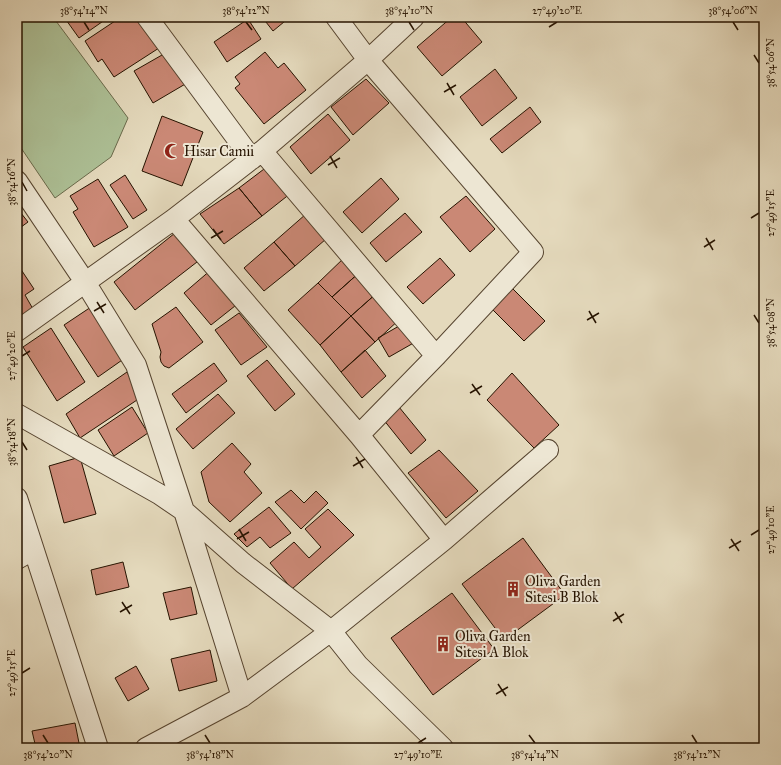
<svg xmlns="http://www.w3.org/2000/svg" width="781" height="765" font-family="'IM FELL Great Primer',serif">
  <rect width="100%" height="100%" fill="#e4d9bc"/>
  <filter id="stains"><feTurbulence type="fractalNoise" baseFrequency=".005" numOctaves="4"/><feColorMatrix values="0 0 0 0 .2 0 0 0 0 .09 0 0 0 0 .02 0 0 0 .5 -.17"/></filter>
  <radialGradient id="worn" r=".72"><stop offset=".6" stop-color="#630" stop-opacity="0"/><stop offset="1" stop-color="#630" stop-opacity=".3"/></radialGradient>
  <path fill="#adc096" stroke="#6a6a4b" d="M17 17H53L128 118 111 157 55 198 17 142Z"/>
  <path fill="#ca8875" stroke="#261300" d="M64 17H109L79 38Z
    M121 17H139L159 48 114 77 102 59 98 62 85 41Z
    M262 17H290L273 31Z
    M452 17H461L482 42 442 76 417 47Z
    M248 19 261 39 227 62 214 42Z
    M169 51 187 83 153 103 134 71Z
    M265 52 278 68 284 63 306 90 264 124 235 88 240 84 235 77Z
    M495 69 517 98 482 126 460 97Z
    M366 79 389 103 353 135 331 107Z
    M530 107 541 122 502 153 490 139Z
    M328 114 350 140 311 174 290 147Z
    M162 116 203 132 182 186 142 171Z
    M268 166 291 193 262 216 239 188Z
    M125 175 147 210 133 219 110 185Z
    M381 178 399 199 362 233 343 212Z
    M98 179 128 227 94 247 73 212 78 209 70 196Z
    M239 188 262 216 224 244 200 214Z
    M466 196 495 229 470 252 440 217Z
    M17 208 28 222 17 230Z
    M405 213 422 232 386 262 370 243Z
    M306 214 326 239 295 266 274 242Z
    M175 233 197 262 135 310 114 282Z
    M274 242 295 266 264 291 244 268Z
    M346 256 361 271 332 297 318 283Z
    M440 258 455 275 423 304 407 287Z
    M18 265 34 289 25 295 33 309 17 319V266Z
    M212 269 240 302 211 325 184 293Z
    M361 271 378 292 351 316 332 297Z
    M318 283 351 316 320 345 288 310Z
    M511 287 545 321 524 341 490 307Z
    M378 292 401 318 375 342 351 316Z
    M91 307 125 358 98 377 64 325Z
    M176 307 203 342 169 368 164 366 161 362 160 357 161 352 152 324Z
    M239 313 267 347 241 365 215 330Z
    M351 316 375 342 341 372 320 345Z
    M406 322 417 341 389 357 378 338Z
    M51 328 85 382 57 401 23 347Z
    M365 350 386 376 362 398 341 372Z
    M267 360 295 394 275 411 247 376Z
    M214 363 227 381 186 413 172 394Z
    M127 372 140 398 80 438 66 414Z
    M512 373 559 425 534 448 487 400Z
    M218 394 235 413 193 449 176 429Z
    M132 407 148 433 114 456 98 430Z
    M399 407 426 440 411 454 383 419Z
    M232 443 251 464 244 472 262 493 230 522 209 502 201 472Z
    M439 450 478 491 446 518 408 473Z
    M80 457 96 514 64 523 49 466Z
    M291 490 304 503 316 491 328 503 301 529 275 502Z
    M269 507 291 533 270 548 260 537 247 547 234 534Z
    M328 509 354 535 292 589 270 563 294 542 309 558 321 547 305 529Z
    M523 538 565 595 504 640 462 584Z
    M123 562 129 587 96 595 91 570Z
    M191 587 197 614 170 620 163 593Z
    M452 593 494 649 433 695 391 638Z
    M210 650 217 681 179 691 171 659Z
    M136 666 149 689 128 701 115 678Z
    M75 723 80 748H36L32 731Z"/>
  <g fill="none" stroke-linecap="round" stroke-linejoin="round">
    <g stroke="#56442f" stroke-width="22">
      <path id="minor" d="M147 17 252 159
        M336 17 368 60 533 252 436 356 359 435
        M262 151 436 356
        M17 181 85 282 136 365 184 511 242 697
        M174 219 359 435 444 540
        M17 331 174 219 262 151 368 60 414 17
        M17 414 159 494 184 511 243 563 331 631 358 665 443 748
        M17 498 98 748
        M17 559 33 550
        M146 748 242 697 331 631 444 540 548 450"/>
    </g>
    <use href="#minor" stroke="#ede6d3" stroke-width="20"/>
  </g>
  <path fill="none" stroke="#261300" stroke-width="1.5" d="M84 22 89 30M246 22 252 30M409 22 414 30M733 22 738 30M549 27 557 22M754 55 759 63M447 83 454 95M444 92 456 85M330 156 337 168M328 165 340 158M22 182 27 191M751 218 759 213M213 229 221 240M211 238 223 231M706 238 713 250M704 247 715 240M97 302 104 313M94 311 106 304M589 311 596 323M754 315 759 323M587 320 599 313M22 356 30 351M472 384 480 395M470 393 482 386M22 442 27 450M356 457 363 468M353 466 365 459M239 529 246 541M751 535 759 530M237 539 249 532M731 539 739 551M729 548 741 541M122 602 130 614M120 612 132 605M615 612 622 623M613 621 624 614M22 673 30 668M498 684 506 696M496 694 508 687M43 735 48 743M205 735 210 743M529 735 535 743M692 735 697 743M418 743 426 738"/>
  <defs>
    <g id="mosque-bare" transform="scale(1.2)"><path d="M3.5-4.9A6 6 0 1 0 3.5 4.9A5 5 0 1 1 3.5-4.9Z" fill="#8f2418" stroke="#ede6d3" stroke-width="2.5" paint-order="stroke"/></g>
    <g id="building-bare" transform="scale(1.2)"><path d="M-4-6H4V6H1V3H-1V6H-4ZM-2.5-4.3h1.7v1.8h-1.7ZM.8-4.3h1.7v1.8H.8ZM-2.5-1h1.7V.8h-1.7ZM.8-1h1.7V.8H.8Z" fill="#8f2418" stroke="#ede6d3" stroke-width="2.5" paint-order="stroke"/></g>
  </defs>
  <g fill-rule="evenodd">
    <use href="#mosque-bare" x="172" y="151"/>
    <use href="#building-bare" x="513" y="589"/>
    <use href="#building-bare" x="443" y="644"/>
  </g>
  <g text-anchor="middle" dominant-baseline="central" stroke-width="4" stroke-linejoin="round" paint-order="stroke">
    <g font-size="14" fill="#261300" stroke="#ede6d3" text-anchor="start">
      <text x="184" y="151">Hisar Camii</text>
      <text x="525" y="581">Oliva Garden<tspan x="525" dy="16">Sitesi B Blok</tspan></text>
      <text x="455" y="636">Oliva Garden<tspan x="455" dy="16">Sitesi A Blok</tspan></text>
    </g>
  </g>
  <rect width="781" height="765" fill="none" stroke="#e4d9bc" stroke-width="44"/>
  <rect x="22" y="22" width="737" height="721" fill="none" stroke="#261300" stroke-width="1.5"/>
  <g font-size="10" text-anchor="middle" fill="#261300">
    <text x="84" y="14">38°54'14"N</text>
    <text x="246" y="14">38°54'12"N</text>
    <text x="409" y="14">38°54'10"N</text>
    <text x="557" y="14">27°49'20"E</text>
    <text x="733" y="14">38°54'06"N</text>
    <text transform="translate(770 63) rotate(-90)" y="4">38°54'06"N</text>
    <text transform="translate(11 182) rotate(-90)" y="4">38°54'16"N</text>
    <text transform="translate(770 213) rotate(-90)" y="4">27°49'15"E</text>
    <text transform="translate(770 323) rotate(-90)" y="4">38°54'08"N</text>
    <text transform="translate(11 356) rotate(-90)" y="4">27°49'20"E</text>
    <text transform="translate(11 442) rotate(-90)" y="4">38°54'18"N</text>
    <text transform="translate(770 530) rotate(-90)" y="4">27°49'10"E</text>
    <text transform="translate(11 673) rotate(-90)" y="4">27°49'15"E</text>
    <text x="48" y="758">38°54'20"N</text>
    <text x="210" y="758">38°54'18"N</text>
    <text x="418" y="758">27°49'10"E</text>
    <text x="535" y="758">38°54'14"N</text>
    <text x="697" y="758">38°54'12"N</text>
  </g>
  <rect width="100%" height="100%" filter="url(#stains)"/>
  <rect width="100%" height="100%" fill="url(#worn)"/>
</svg>
